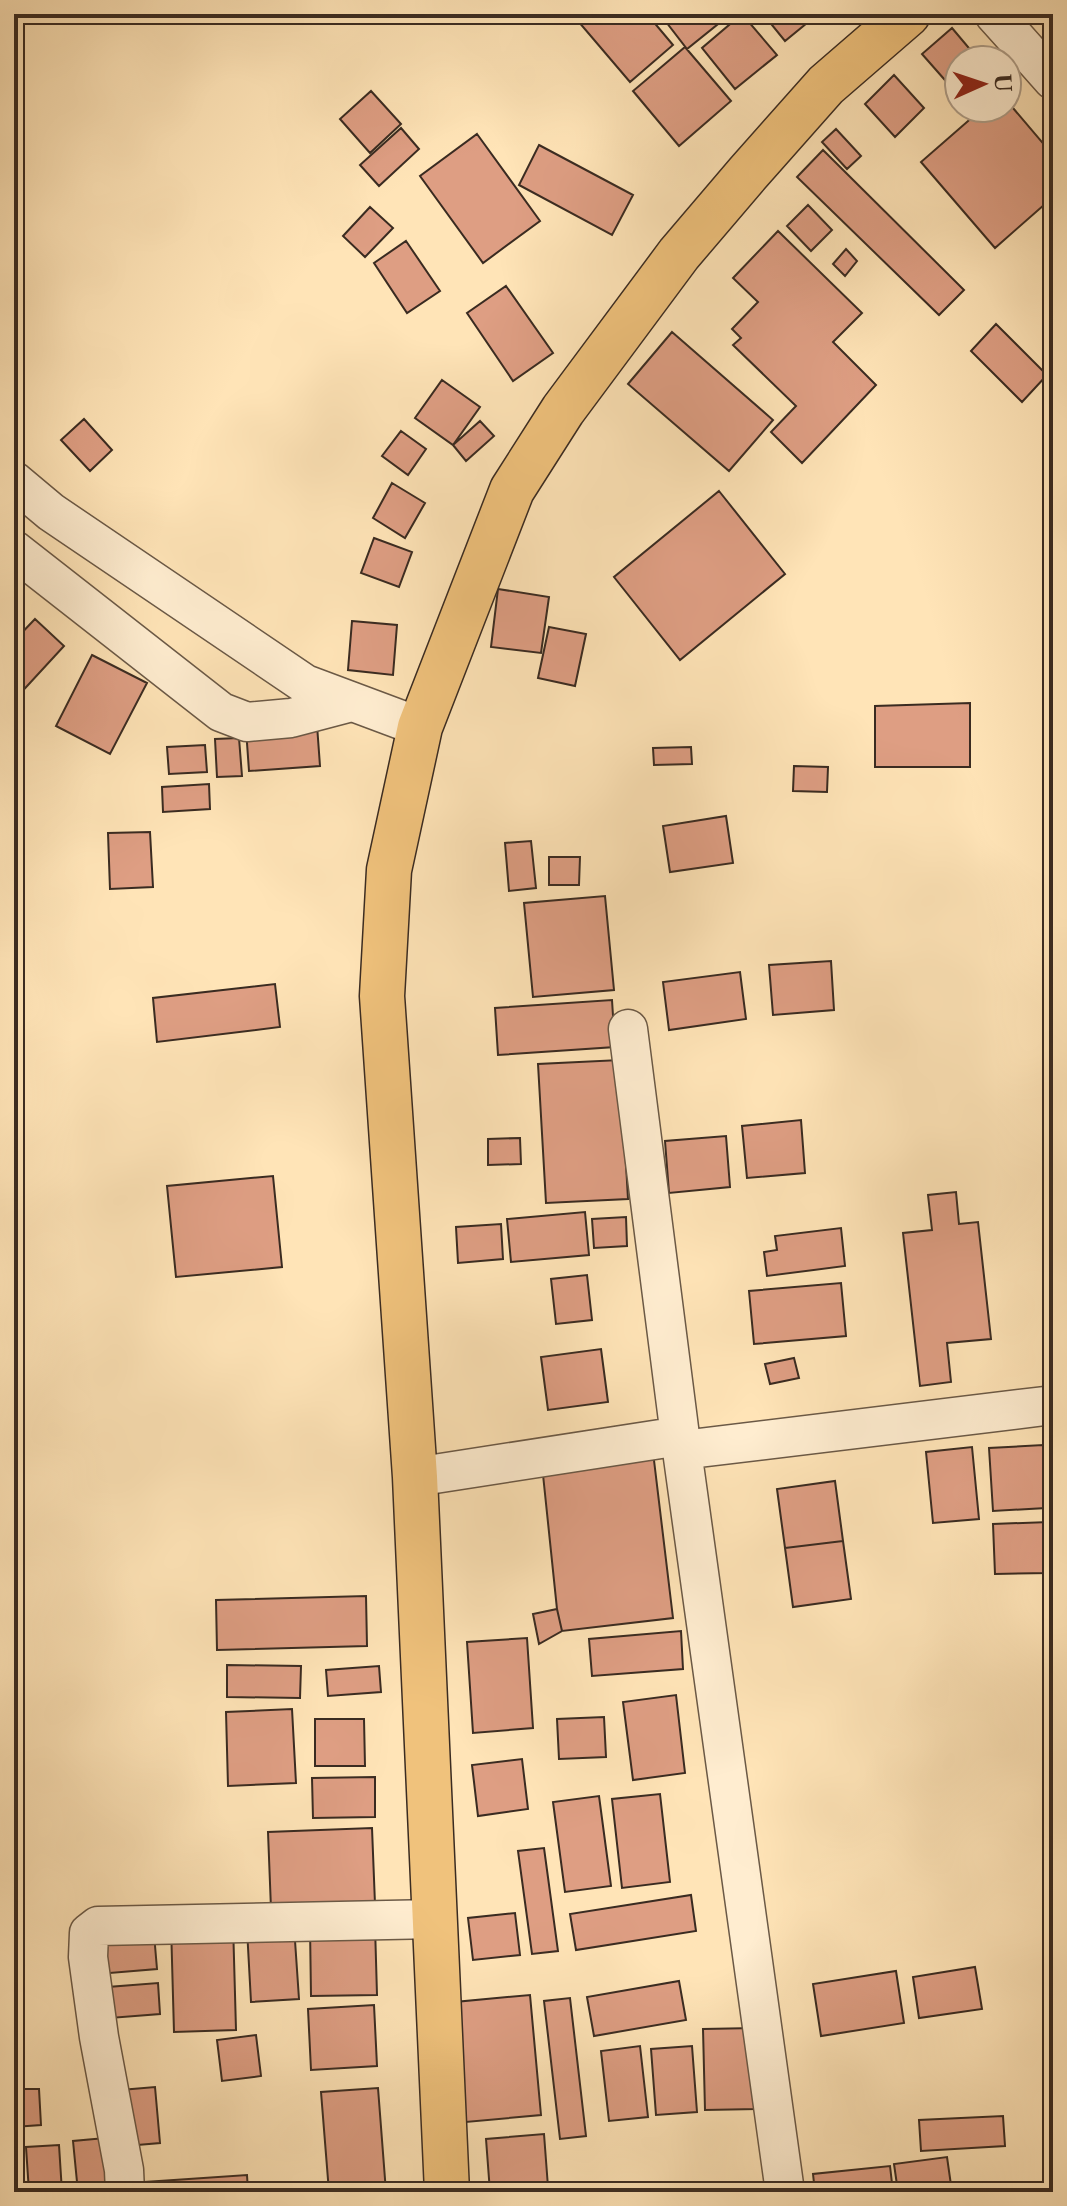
<svg xmlns="http://www.w3.org/2000/svg" width="1067" height="2206" font-family="'Libre Caslon Text',serif">
  <rect width="100%" height="100%" fill="#ffe4b7"/>
  <filter id="stains"><feTurbulence type="fractalNoise" baseFrequency=".0025" numOctaves="4"/><feColorMatrix values="0 0 0 0 .2 0 0 0 0 .09 0 0 0 0 .02 0 0 0 .5 -.17"/></filter>
  <radialGradient id="worn" r=".72"><stop offset=".6" stop-color="#630" stop-opacity="0"/><stop offset="1" stop-color="#630" stop-opacity=".3"/></radialGradient>
  <path fill="#de9e83" stroke="#3a2b21" stroke-width="2" d="M572 14H647L673 45 630 82Z
    M660 14H718L723 20 687 49Z
    M742 14 777 55 735 89 702 48Z
    M763 14H818L785 41Z
    M952 28 979 60H959V96L922 54Z
    M685 47 731 101 679 146 633 91Z
    M894 75 924 108 895 137 865 104Z
    M371 91 401 124 370 153 340 119Z
    M1007 101 1053 155V197L995 248 921 162 983 108H1007Z
    M401 128 419 149 379 186 360 165Z
    M836 129 861 156 847 169 822 142Z
    M477 134 540 221 483 263 420 176Z
    M539 145 633 195 612 235 519 185Z
    M823 150 964 290 939 315 797 177Z
    M808 205 832 230 811 251 787 226Z
    M370 207 393 228 365 257 343 236Z
    M778 231 862 313 833 342 876 385 802 463 771 432 796 406 733 345 741 338 732 329 758 302 733 278Z
    M406 241 440 291 407 313 374 263Z
    M846 249 857 261 845 276 833 264Z
    M506 286 553 353 513 381 467 313Z
    M996 324 1047 375 1022 402 971 351Z
    M672 332 773 420 729 471 628 384Z
    M442 380 480 407 453 445 415 418Z
    M84 419 112 450 90 471 61 440Z
    M480 421 494 436 466 461 453 445Z
    M401 431 426 449 408 475 382 456Z
    M392 483 425 503 405 538 373 518Z
    M719 491 785 574 680 660 614 577Z
    M374 538 412 552 399 587 361 573Z
    M498 589 549 597 541 653 491 647Z
    M35 619 64 646 17 697 14 694V641Z
    M352 621 397 625 393 675 348 670Z
    M549 627 586 634 575 686 538 678Z
    M92 655 147 683 110 754 56 726Z
    M970 703V767H875V706Z
    M317 725 320 766 249 771 246 729Z
    M239 738 242 776 217 777 215 739Z
    M205 745 207 772 169 774 167 747Z
    M691 747 692 764 654 765 653 748Z
    M794 766 828 767 827 792 793 791Z
    M209 784 210 809 163 812 162 787Z
    M726 816 733 863 670 872 663 826Z
    M150 832 153 887 110 889 108 833Z
    M531 841 536 888 509 891 505 843Z
    M549 857H580L579 885H549Z
    M605 896 614 990 533 997 524 903Z
    M831 961 834 1010 773 1015 769 965Z
    M740 972 746 1019 669 1030 663 982Z
    M275 984 280 1027 157 1042 153 998Z
    M612 1000 615 1047 498 1055 495 1008Z
    M620 1060 628 1199 546 1203 538 1064Z
    M801 1120 805 1173 747 1178 742 1126Z
    M726 1136 730 1187 669 1193 665 1141Z
    M520 1138 521 1164 488 1165V1139Z
    M273 1176 282 1267 176 1277 167 1186Z
    M956 1192 959 1224 978 1222 991 1339 947 1343 951 1382 920 1386 903 1233 932 1230 928 1195Z
    M585 1212 589 1255 511 1262 507 1219Z
    M626 1217 627 1246 594 1248 592 1219Z
    M501 1224 503 1259 458 1263 456 1227Z
    M841 1228 845 1266 767 1276 764 1252 777 1250 775 1236Z
    M587 1275 592 1320 556 1324 551 1279Z
    M841 1283 846 1336 754 1344 749 1291Z
    M601 1349 608 1402 548 1410 541 1357Z
    M794 1358 799 1378 770 1384 765 1364Z
    M1043 1445 1046 1508 993 1511 989 1448Z
    M972 1447 979 1519 933 1523 926 1452Z
    M653 1452 673 1618 562 1631 557 1609 542 1465Z
    M835 1481 843 1541 785 1548 777 1489Z
    M1049 1522 1050 1573 995 1574 993 1524Z
    M843 1541 851 1599 793 1607 785 1548Z
    M366 1596 367 1646 217 1650 216 1600Z
    M557 1609 562 1631 539 1644 533 1614Z
    M681 1631 683 1669 592 1676 589 1639Z
    M527 1638 533 1728 473 1733 467 1642Z
    M227 1665 301 1666 300 1698 227 1697Z
    M379 1666 381 1692 328 1696 326 1670Z
    M676 1695 685 1773 633 1780 623 1702Z
    M292 1709 296 1783 228 1786 226 1712Z
    M604 1717 606 1757 559 1759 557 1719Z
    M315 1719H364L365 1766H315Z
    M522 1759 528 1809 478 1816 472 1765Z
    M375 1777V1817L313 1818 312 1778Z
    M660 1794 670 1882 622 1888 612 1799Z
    M599 1796 611 1886 565 1892 553 1802Z
    M372 1828 375 1904 271 1909 268 1832Z
    M544 1848 558 1951 532 1954 518 1851Z
    M691 1895 696 1931 576 1950 570 1914Z
    M515 1913 520 1955 473 1960 468 1918Z
    M233 1923 236 2030 174 2032 171 1925Z
    M294 1926 299 1999 251 2002 247 1929Z
    M375 1926 377 1995 311 1996 310 1927Z
    M154 1934 157 1969 98 1974 96 1939Z
    M14 1966H24L21 2058H14Z
    M975 1967 982 2009 919 2018 913 1977Z
    M896 1971 904 2023 821 2036 813 1984Z
    M679 1981 686 2020 594 2036 587 1997Z
    M158 1983 160 2014 110 2018 108 1987Z
    M530 1995 541 2115 466 2122 455 2002Z
    M570 1998 586 2136 560 2139 544 2001Z
    M374 2005 377 2066 311 2070 308 2009Z
    M755 2028 757 2109 705 2110 703 2029Z
    M256 2035 261 2076 222 2081 217 2040Z
    M640 2046 648 2117 609 2121 601 2051Z
    M692 2046 697 2112 656 2115 651 2049Z
    M155 2087 160 2143 126 2146 121 2090Z
    M378 2088 386 2192H329L321 2092Z
    M14 2089H39L41 2125 14 2127Z
    M1003 2116 1005 2146 921 2151 919 2120Z
    M544 2134 548 2187 490 2192 486 2139Z
    M116 2137 122 2192H78L73 2141Z
    M59 2145 62 2192H29L26 2147Z
    M947 2157 952 2192H898L894 2164Z
    M890 2166 893 2192H815L813 2174Z
    M247 2175 248 2192H145V2182Z"/>
  <g fill="none" stroke-linecap="round" stroke-linejoin="round">
    <g stroke="#6b5946" stroke-width="41">
      <path id="minor" d="M994 14 1053 80
        M14 481 51 512 305 684 420 727
        M14 550 221 712 247 722 291 718 348 703
        M628 1029 680 1436 785 2192
        M682 1450 1053 1405
        M415 1477 680 1436
        M125 2192 124 2170 99 2037 88 1957 89 1933 98 1926 436 1919"/>
    </g>
    <g stroke="#3a2b21" stroke-width="47">
      <path id="major" d="M447 2192 415 1477 382 996 389 870 420 727 512 490 563 410 679 254 748 173 826 85 908 14"/>
    </g>
    <use href="#minor" stroke="#ffedd0" stroke-width="38"/>
    <use href="#major" stroke="#f0c27c" stroke-width="44"/>
  </g>
  <rect width="1067" height="2206" fill="none" stroke="#ffe4b7" stroke-width="48"/>
  <rect x="16" y="16" width="1035" height="2174" fill="none" stroke="#3a2b21" stroke-width="4"/>
  <rect x="24" y="24" width="1019" height="2158" fill="none" stroke="#3a2b21" stroke-width="2"/>
  <g transform="translate(983 84) rotate(87)"><circle r="38" fill="#ffedd0" stroke="#b09f8a" stroke-width="2"/>
  <path d="M0-6L14 30L0 20L-14 30Z" fill="#8f2418"/>
  <text y="-12" font-size="22" font-weight="bold" text-anchor="middle" fill="#3a2b21">U</text>
  </g>
  <rect width="100%" height="100%" filter="url(#stains)"/>
  <rect width="100%" height="100%" fill="url(#worn)"/>
</svg>
